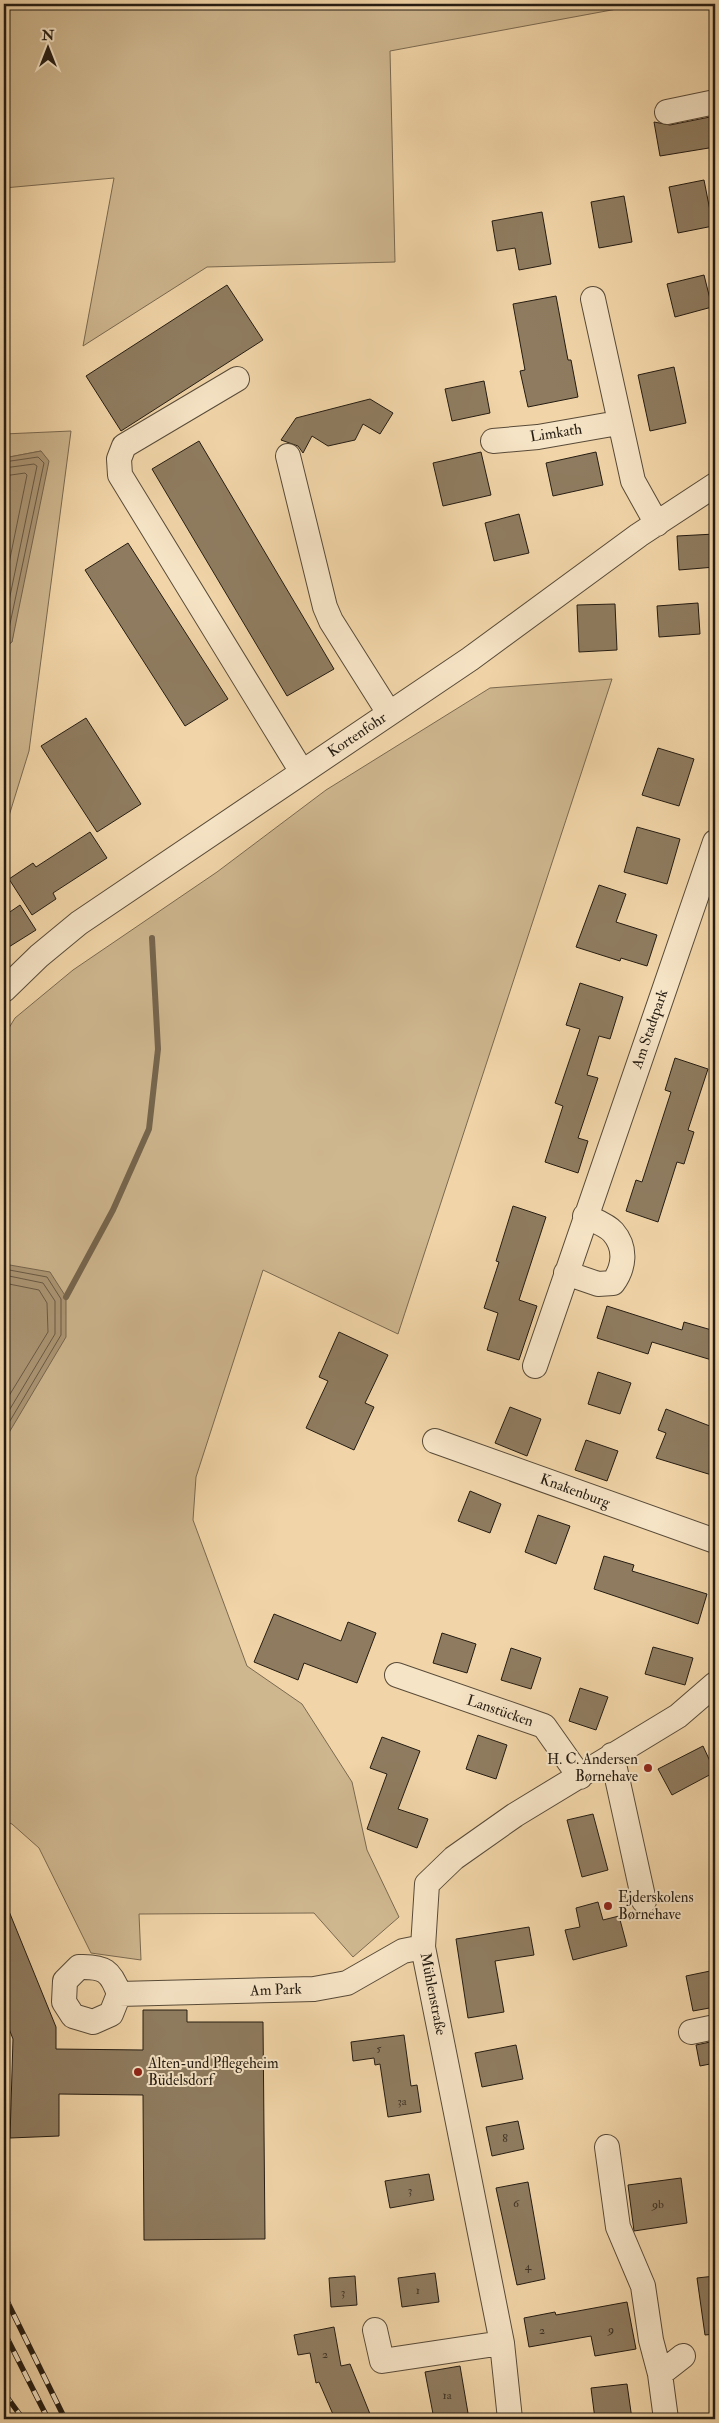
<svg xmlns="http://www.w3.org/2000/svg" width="719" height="2423" font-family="'IM FELL Double Pica',serif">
  <rect width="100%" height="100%" fill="#f1d5a8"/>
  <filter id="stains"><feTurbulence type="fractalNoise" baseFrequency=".004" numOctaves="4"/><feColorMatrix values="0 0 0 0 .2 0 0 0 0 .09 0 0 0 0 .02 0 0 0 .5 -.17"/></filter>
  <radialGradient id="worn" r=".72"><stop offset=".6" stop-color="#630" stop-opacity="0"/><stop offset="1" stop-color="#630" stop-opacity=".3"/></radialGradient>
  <path fill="#ceb68e" stroke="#7a6950" d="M4 4H644L390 51 395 262 207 267 83 346 114 178 4 188Z
    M71 431 29 751 4 832V648L12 642 41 451 4 458V434Z
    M612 679 398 1334 263 1270 196 1477 193 1520 247 1666 302 1704 352 1782 367 1850 399 1917 353 1957 314 1913 139 1914 141 1960 91 1953 39 1848 12 1824 4 1821V1036L15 1018 73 970 217 872 326 790 490 688Z"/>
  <path fill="#ac9675" stroke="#76654d" d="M41 451 49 461 12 642 4 648V458Z
    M4 1264 50 1272 66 1297V1337L4 1441Z"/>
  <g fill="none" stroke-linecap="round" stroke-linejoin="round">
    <path stroke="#685944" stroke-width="1" d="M4 462 38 457 44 463 7 638 4 641
      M4 468 34 464 37 466 4 625
      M4 476 25 473 27 475 4 588
      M4 1269 47 1277 61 1299V1335L4 1431
      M4 1275 43 1283 55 1301V1334L4 1419
      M4 1283 39 1290 47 1303 48 1332 4 1404"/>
    <path stroke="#76654d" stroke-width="6" d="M4 1084 6 1075
      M66 1297 113 1210 149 1129 158 1049 152 938"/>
  </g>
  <path fill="#8f7c60" stroke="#251c12" d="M715 116V147L660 156 654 122 670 125Z
    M704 180 713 226 678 233 669 187Z
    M624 196 632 242 599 248 591 202Z
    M542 212 551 264 519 270 515 248 497 251 492 221Z
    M704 275 712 307 675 317 667 284Z
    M227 285 263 340 121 431 86 376Z
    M556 296 568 360H571L578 397 528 407 520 371 525 370 513 304Z
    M674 367 686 423 650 431 638 375Z
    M484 381 490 413 452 421 445 389Z
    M370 399 393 413 380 434 363 424 355 440 328 446 312 436 303 453 298 446 281 440 296 418Z
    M199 441 334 669 287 696 152 469Z
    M481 452 491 495 443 506 433 463Z
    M596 452 603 485 553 496 546 463Z
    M519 514 529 553 494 561 485 523Z
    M715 534V567L679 570 677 536Z
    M128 543 228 699 185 726 85 570Z
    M698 603 700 634 659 637 657 606Z
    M615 604 617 650 579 652 577 605Z
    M86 718 141 804 97 832 41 746Z
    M658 748 694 759 679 806 642 795Z
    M637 827 680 839 667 884 624 872Z
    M90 832 107 858 53 893 56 899 32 915 9 879 33 863 36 867Z
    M599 885 626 894 616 922 657 935 647 966 621 958 620 961 576 947Z
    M20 905 36 930 4 950V916Z
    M580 983 623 997 610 1039 599 1036 587 1075 598 1078 578 1138 588 1141 578 1173 545 1162 563 1106 555 1103 580 1029 566 1025Z
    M675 1058 708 1069 688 1130 694 1132 684 1164 677 1162 658 1222 626 1211 636 1180 642 1182 671 1092 665 1090Z
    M513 1206 546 1217 519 1300 537 1306 519 1360 487 1350 498 1313 484 1308 499 1262 496 1261Z
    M607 1306 682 1330 684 1322 715 1331V1361L652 1342 648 1354 597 1338Z
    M339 1332 388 1355 365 1403 374 1407 354 1450 306 1428 328 1381 319 1377Z
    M598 1372 631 1383 620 1414 588 1404Z
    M510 1407 541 1419 527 1456 495 1443Z
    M666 1409 715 1428V1476L656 1458 666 1433 658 1430Z
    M586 1440 618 1451 607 1481 575 1470Z
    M470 1491 501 1504 490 1533 458 1521Z
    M538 1515 570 1526 556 1564 525 1552Z
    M604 1556 634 1565 632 1571 707 1594 698 1624 594 1589Z
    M274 1614 341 1641 348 1622 376 1633 357 1683 304 1663 298 1680 254 1662Z
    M442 1633 476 1644 467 1673 433 1663Z
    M653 1647 693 1658 685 1685 645 1674Z
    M511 1648 541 1658 531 1689 501 1680Z
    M580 1688 608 1697 596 1730 569 1721Z
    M478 1735 507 1745 496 1779 466 1769Z
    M382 1737 420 1751 398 1809 428 1819 417 1848 367 1829 387 1774 370 1768Z
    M703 1746 715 1772 672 1795 658 1769Z
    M593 1814 608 1870 582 1877 567 1820Z
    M4 1899 56 2027V2049L143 2050V2010H187V2022H263L265 2239 144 2240 143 2095 59 2094V2136L10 2138 13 2039 4 2016Z
    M598 1902 603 1920 619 1916 627 1946 573 1960 565 1930 580 1927 576 1908Z
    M529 1927 534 1955 495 1961 504 2012 468 2018 456 1939Z
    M715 1970V2007L693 2011 686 1976Z
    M404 2035 411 2086 417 2085 421 2112 388 2117 380 2064 375 2065 374 2058 353 2061 351 2042Z
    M715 2041V2063L700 2066 696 2045Z
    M516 2045 523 2079 482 2087 475 2053Z
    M518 2121 524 2149 492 2156 486 2127Z
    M429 2174 434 2200 390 2208 385 2181Z
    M681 2178 687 2223 634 2231 628 2185Z
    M528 2182 545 2279 517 2285 496 2188Z
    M435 2273 439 2302 402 2307 398 2278Z
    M355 2276 357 2305 331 2307 329 2278Z
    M715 2276V2334L705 2335 697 2278Z
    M627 2302 636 2349 595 2356 591 2336 529 2347 524 2318 555 2312 556 2315Z
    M334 2327 341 2366 350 2364 372 2419H335L319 2382 316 2383 310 2353 298 2355 294 2335Z
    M460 2366 469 2419H434L425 2372Z
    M627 2384 632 2419H595L591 2388Z"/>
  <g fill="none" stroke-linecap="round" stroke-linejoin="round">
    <g stroke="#584a38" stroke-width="26">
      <path id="minor" d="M667 112 715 102
        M593 299 633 481 657 524
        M237 379 124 446 119 459 120 475 302 772
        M493 441 538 437 618 423
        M288 456 325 607 331 621 389 713
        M4 990 39 956 79 923 470 659 639 535 715 485
        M566 1273 598 1284 613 1283C624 1268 627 1248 613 1232 607 1225 593 1220 585 1216
        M535 1366 715 842
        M435 1441 715 1541
        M397 1675 544 1726 580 1777
        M612 1755 644 1901
        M119 1994 111 2014 93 2022 73 2016 64 2002 65 1981 79 1967C104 1966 111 1971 119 1994L314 1989 347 1983 403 1951 423 1947
        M691 2032 715 2027
        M607 2147 618 2227 643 2286 651 2340 660 2374 666 2419
        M375 2330 382 2361 502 2343
        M660 2374 683 2356
        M510 2419 502 2343 423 1947 427 1884 454 1858 515 1815 678 1716 715 1684"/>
    </g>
    <use href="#minor" stroke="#f6e4c6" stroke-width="24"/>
    <g stroke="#251c12" stroke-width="5.5">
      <path id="rail" d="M4 2295 65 2419
        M4 2332 48 2419
        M4 2393 23 2419"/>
    </g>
    <use href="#rail" stroke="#f6e4c6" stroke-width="4" stroke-dasharray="11" stroke-linecap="butt"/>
  </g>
  <g fill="#8f2418" stroke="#f6e4c6" stroke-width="2">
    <circle cx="648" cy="1768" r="5"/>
    <circle cx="608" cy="1906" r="5"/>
    <circle cx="138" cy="2072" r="5"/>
  </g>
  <g text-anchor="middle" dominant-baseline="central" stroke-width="4" stroke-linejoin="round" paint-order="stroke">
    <g font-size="12" fill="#403426">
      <text x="379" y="2048">5</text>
      <text x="402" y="2101">3a</text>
      <text x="505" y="2138">8</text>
      <text x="410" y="2190">3</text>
      <text x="516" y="2203">6</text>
      <text x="658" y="2204">9b</text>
      <text x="528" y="2266">4</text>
      <text x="418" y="2290">1</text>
      <text x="343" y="2292">3</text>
      <text x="611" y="2329">9</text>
      <text x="542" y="2330">2</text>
      <text x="325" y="2354">2</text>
      <text x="447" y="2395">1a</text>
    </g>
    <g font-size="15" fill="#251c12" stroke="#f6e4c6">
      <text transform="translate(556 433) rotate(-9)">Limkath</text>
      <text transform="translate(357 735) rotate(-34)">Kortenfohr</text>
      <text transform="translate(650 1029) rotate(-71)">Am Stadtpark</text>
      <text transform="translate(575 1491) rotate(20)">Knakenburg</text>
      <text transform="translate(500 1711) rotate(19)">Lanstücken</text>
      <text transform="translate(276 1990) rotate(-2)">Am Park</text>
      <text transform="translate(433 1994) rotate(79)">Mühlenstraße</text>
    </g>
    <g font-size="15" fill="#251c12" stroke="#f6e4c6" text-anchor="start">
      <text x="638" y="1759" text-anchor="end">H. C. Andersen<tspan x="638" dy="17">Børnehave</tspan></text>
      <text x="618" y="1897">Ejderskolens<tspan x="618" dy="17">Børnehave</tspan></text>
      <text x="148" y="2063">Alten-und Pflegeheim<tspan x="148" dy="17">Büdelsdorf</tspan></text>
    </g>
  </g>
  <rect width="719" height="2423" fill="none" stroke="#f1d5a8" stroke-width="20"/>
  <rect x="5" y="5" width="709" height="2413" fill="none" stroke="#251c12" stroke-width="2.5"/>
  <rect x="10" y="10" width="699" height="2403" fill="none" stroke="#251c12"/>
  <g transform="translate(48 48)" stroke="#f6e4c6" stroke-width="4" paint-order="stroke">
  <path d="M0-4L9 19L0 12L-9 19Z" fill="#251c12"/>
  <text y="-8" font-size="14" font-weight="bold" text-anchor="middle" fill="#251c12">N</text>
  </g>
  <rect width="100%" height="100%" filter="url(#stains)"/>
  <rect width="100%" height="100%" fill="url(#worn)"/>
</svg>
